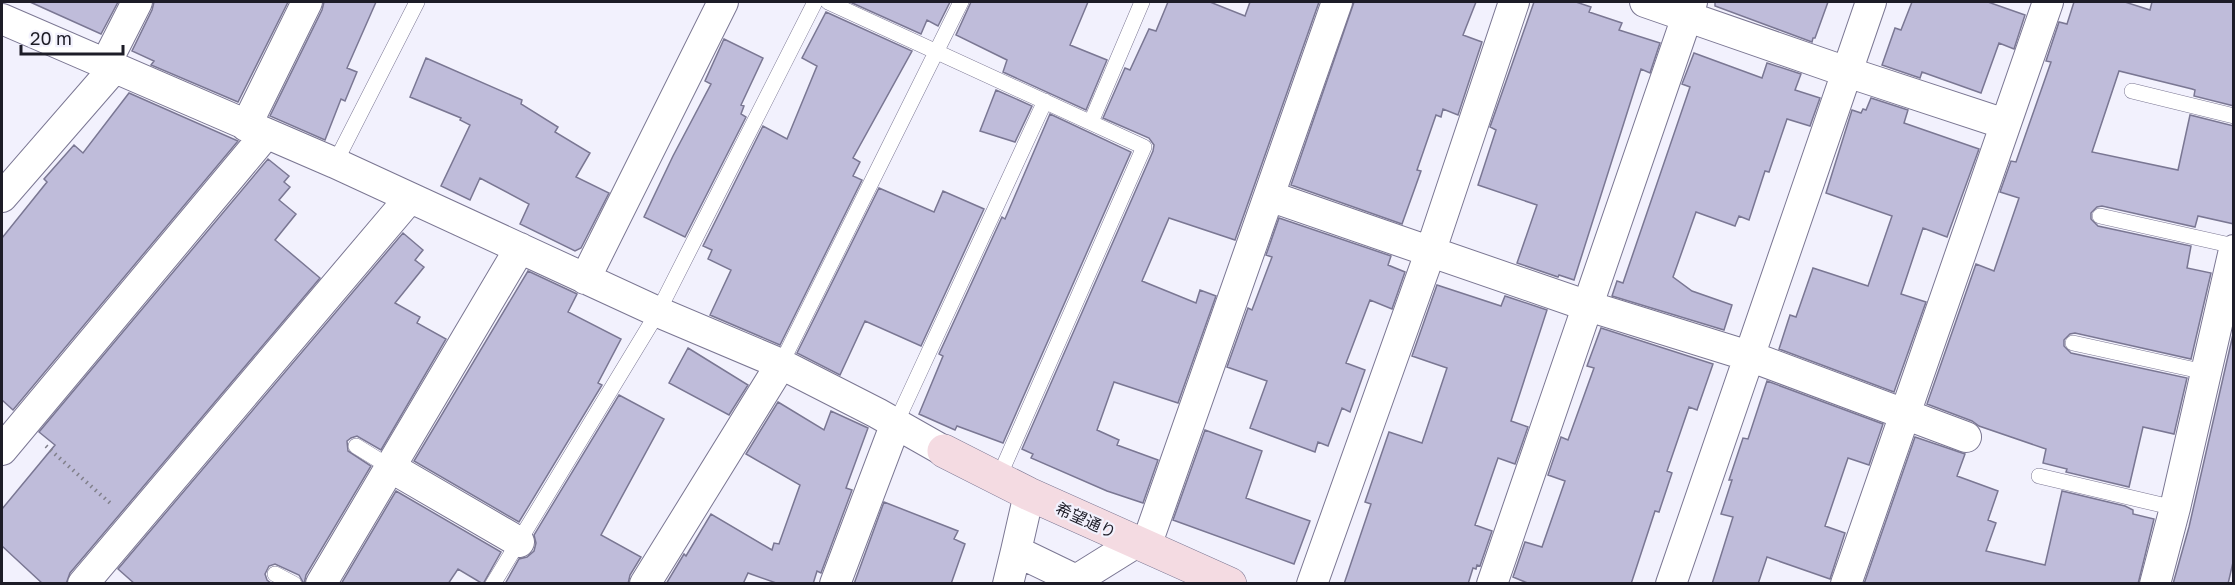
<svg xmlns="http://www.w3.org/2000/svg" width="2235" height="585" font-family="'Golos Text','Noto Sans JP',sans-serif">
  <rect width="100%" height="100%" fill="#f2f1fd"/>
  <path fill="#bfbcda" stroke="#7a7793" stroke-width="1.5" d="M30 2H118L101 34Z
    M154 2H288L238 102 151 65 154 61 132 51 152 10Z
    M324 2H376L347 68 357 72 345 101 341 99 325 140 270 116 322 10Z
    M850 2H950L938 26 927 20 921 34Z
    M971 2H1088L1070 45 1107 60 1086 110 1003 72 1007 60 956 35Z
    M1168 2H1210L1245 16 1250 2H1319L1235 240 1169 218 1142 281 1196 303 1200 290 1216 296 1178 403 1114 382 1097 430 1119 440 1117 445 1158 460 1143 503 1107 491 1031 458 1033 454 1022 449 1153 151 1154 145 1149 138 1103 118 1125 68 1130 70 1149 29 1156 31Z
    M1354 2H1476L1463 35 1482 42 1458 115 1443 109 1441 117 1436 115 1417 170 1421 171 1402 224 1291 185Z
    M1534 2H1576L1591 7 1589 12 1622 23 1619 30 1660 43 1650 73 1641 69 1574 280 1559 275 1558 277 1517 263 1537 205 1478 185 1496 130 1490 127Z
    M1715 2H1828L1815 38H1813L1812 42 1715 6Z
    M1912 2H1988L2025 15 2014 49 1999 43 1981 93 1922 72 1920 78 1882 65 1895 28 1901 30Z
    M2074 2H2125L2150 10 2152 2H2234V106L2194 96 2195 90 2192 89 2119 71 2092 152 2178 170 2190 115 2234 126V224L2198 216 2195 227 2102 206 2097 207 2091 213V219L2098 226 2191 246 2187 268 2211 273 2191 359 2075 333 2070 334 2064 340V346L2071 353 2187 378 2174 434 2143 427 2129 487 2066 472 2067 469 2043 463 2046 449 1979 426 1972 421 1927 404 1976 264 1994 271 2019 198 2000 192 2011 161 2016 162 2051 62 2046 61 2059 22 2067 24Z
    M826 12 912 51 853 158 860 162 853 176 862 180 780 345 710 315 731 270 708 259 712 250 703 246 763 126 787 139 817 66 802 58Z
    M724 39 763 58 741 105 744 106 741 114 746 117 685 237 644 217 673 156 711 84 705 81Z
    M1694 53 1762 78 1767 63 1801 74 1795 90 1820 98 1810 126 1787 119 1769 172 1765 171 1749 220 1739 216 1735 226 1696 212 1673 277 1692 291 1732 305 1724 330 1612 296 1617 281 1623 283 1690 87 1682 84Z
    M426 58 522 100 521 104 558 127 555 132 590 153 576 177 609 193 581 248 575 251 520 224 529 204 480 178 470 200 441 186 470 125 460 120 461 118 410 97Z
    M996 90 1032 106 1015 142 980 131Z
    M129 93 238 141 13 410 2 400V238L47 182 44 179 74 145 83 153Z
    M1871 98 1908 110 1904 123 1979 149 1947 237 1923 228 1901 294 1926 302 1894 392 1779 349 1790 315 1796 317 1813 268 1868 286 1892 216 1826 193 1852 110 1861 113 1863 109 1866 110Z
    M1050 114 1131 152 1003 443 957 426 955 430 919 414 943 356 939 354 1002 217 1005 219Z
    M268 159 289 176 284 182 290 187 279 200 296 214 275 240 320 278 70 573 66 584H43L2 546V509L55 445 39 432Z
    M879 188 934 212 943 191 984 209 921 346 865 321 840 375 797 353Z
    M1279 218 1391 256 1388 265 1405 272 1392 309 1370 300 1346 363 1365 370 1350 412 1342 408 1328 446 1318 442 1315 452 1250 428 1267 381 1227 367 1248 308 1252 310 1272 257 1266 255Z
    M403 233 423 250 415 260 424 267 395 303 420 317 417 323 446 339 381 450 357 436 351 438 347 441 348 451 371 466 306 575 304 584 299 575 275 564 269 566 265 574 267 580 272 584H135L118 569Z
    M528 271 575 293 577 294 568 312 621 339 598 383 602 385 519 522 414 461Z
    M1437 285 1501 306 1505 296 1547 310 1511 421 1528 427 1515 464 1498 458 1475 525 1492 531 1480 566 1477 565 1476 569 1473 568 1468 584H1344L1371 504 1365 502 1389 432 1422 443 1447 368 1412 356Z
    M1601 328 1713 364 1697 410 1689 407 1667 471 1672 473 1659 512 1655 511 1631 584H1530L1513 577 1525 542 1542 547 1565 481 1548 475 1561 437 1568 440 1594 368 1587 366Z
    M2234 330V558L2228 584H2173L2189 527Z
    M688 348 748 385 729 415 669 383Z
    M1767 381 1883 424 1869 465 1848 458 1825 526 1845 533 1830 579 1767 557 1758 584H1712L1733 517 1721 514 1732 480H1729L1743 438 1748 439Z
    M619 395 664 419 601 535 641 557 630 575 628 584H505L519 559 527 557 534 551 536 543 534 535Z
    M778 402 824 430 831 411 868 428 846 488 852 490 821 573 817 571 813 584H779L748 573 743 584H666L684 554 686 556 711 514 772 550 774 543 779 544 800 485 746 454Z
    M1205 430 1262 451 1246 498 1310 521 1294 564 1173 520Z
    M1915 437 1965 454 1957 476 1998 491 1988 520 1996 523 1986 551 2045 565 2062 491 2125 506 2133 510V514L2154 519 2138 584H1864Z
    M396 491 501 552 483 584 458 569 448 584H341Z
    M884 502 958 531 954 539 965 544 951 584H854Z"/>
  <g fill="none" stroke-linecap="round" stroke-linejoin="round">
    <g stroke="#7b7793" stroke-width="16">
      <path id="lane" d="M828 2 1144 147 998 479
        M2132 91 2234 116
        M1091 122 1142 2
        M335 163 417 2
        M2100 216 2234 246
        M2073 343 2205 372
        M781 364 961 2
        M896 423 1045 101
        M356 446 390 467
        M2039 476 2175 508
        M275 574 294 584
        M493 584 658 312 815 2"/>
    </g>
    <g stroke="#7b7793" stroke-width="32">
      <path id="street" d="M1645 2 1847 72 2005 124
        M2 19 335 163 658 312 781 364 877 413 944 451
        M106 63 137 2
        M246 126 307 2
        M1269 196 1588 306 1749 356 1966 437
        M2 197 115 67
        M585 279 723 2
        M2 450 266 134
        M390 467 519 542
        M1029 494 1016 551 1076 580 1137 542
        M1146 546 1337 2
        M83 584 409 199
        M321 584 520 248
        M645 584 781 364
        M835 584 896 423
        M1008 584 1016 551
        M1312 584 1431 250 1514 2
        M1492 584 1692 2
        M1671 584 1871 2
        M1846 584 2048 2
        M2155 584 2175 508 2234 250"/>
    </g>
    <g stroke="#7b7793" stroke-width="34">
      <path id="secondary" d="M944 451 1029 494 1230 584"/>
    </g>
    <path stroke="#81808b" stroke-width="4" stroke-dasharray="1.5 4.5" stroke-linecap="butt" d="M46 446 110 503"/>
    <use href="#lane" stroke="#fff" stroke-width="15"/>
    <use href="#street" stroke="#fff" stroke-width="30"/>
    <use href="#secondary" stroke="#f4dbe2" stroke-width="33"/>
  </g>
  <g text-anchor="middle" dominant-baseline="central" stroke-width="4.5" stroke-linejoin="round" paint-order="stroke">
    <g font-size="16" fill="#1d1c27" stroke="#f2f1fd">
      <text transform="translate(1086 520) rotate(24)">希望通り</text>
    </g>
  </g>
  <rect width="2235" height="585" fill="none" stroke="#1d1c27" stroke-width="6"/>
  <path d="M21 45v9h102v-9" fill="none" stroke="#1d1c27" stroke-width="3"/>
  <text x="30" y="45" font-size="18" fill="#1d1c27" stroke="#f2f1fd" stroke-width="4.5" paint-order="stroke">20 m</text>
</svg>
